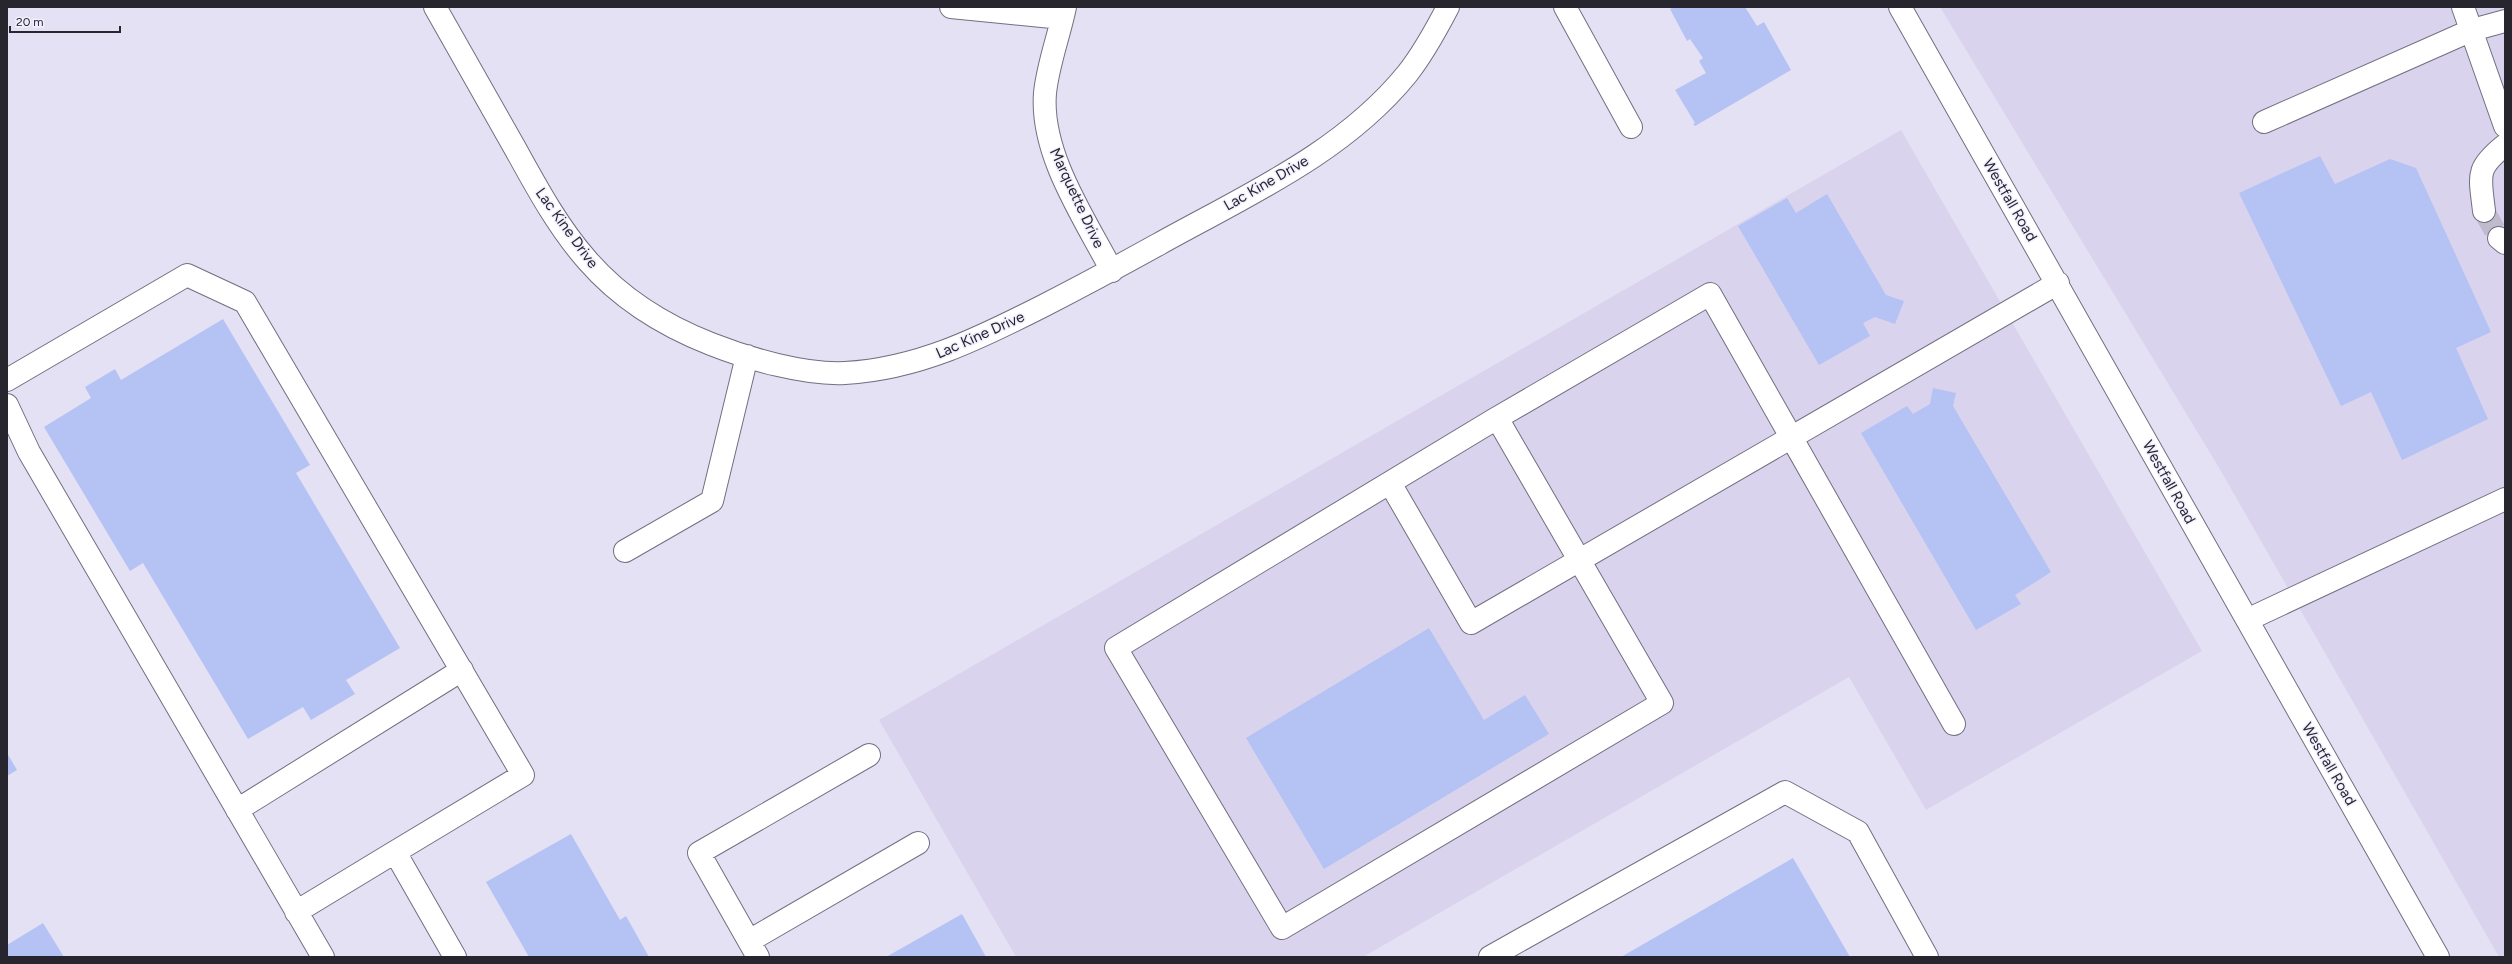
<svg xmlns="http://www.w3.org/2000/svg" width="2512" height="964" font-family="Figtree,sans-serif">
  <rect width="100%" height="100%" fill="#e5e1f5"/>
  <path fill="#d9d3ee" d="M1940 7H2505V957H2499L2218 466Z
    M1901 130 2202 651 1926 810 1849 677 1363 957H1016L879 720Z"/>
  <path fill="#b4c2f4" d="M1674 7H1745L1757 26 1764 22 1791 70 1695 126 1693 124 1695 123 1675 90 1706 73 1699 61 1703 58 1690 39 1687 41 1670 9Z
    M2320 156 2335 184 2390 159 2416 168 2491 332 2456 348 2488 419 2402 460 2371 392 2341 406 2239 193Z
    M1827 194 1886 295 1904 301 1895 324 1875 317 1863 323 1870 336 1819 365 1738 226 1787 198 1796 213Z
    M223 319 310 465 296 473 400 648 346 680 355 694 311 720 303 707 248 739 143 563 130 571 44 427 91 398 85 387 115 369 121 380Z
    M1933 388 1956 393 1953 406 2051 572 2015 595 2021 604 1976 630 1861 433 1907 406 1913 414 1930 404Z
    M1429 628 1484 720 1525 695 1549 734 1324 869 1246 738Z
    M7 753 17 770 7 776Z
    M571 834 620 920 626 916 649 957H529L486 882Z
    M1793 858 1850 957H1621Z
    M962 914 986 957H886Z
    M43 923 64 957H7V945Z"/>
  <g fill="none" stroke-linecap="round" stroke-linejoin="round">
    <path stroke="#bfbbcd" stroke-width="22" stroke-dasharray="22 11" stroke-linecap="butt" d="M2484 211 2499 238"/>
    <g stroke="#726f80" stroke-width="24">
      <path id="minor" d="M435 7C462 55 489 102 516 150 537 188 558 227 587 260 620 298 665 326 711 344 749 359 805 375 845 373 918 369 980 338 1043 306 1082 286 1121 265 1159 244 1245 196 1343 153 1407 74 1423 54 1436 30 1448 7
        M951 7 1062 18
        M1065 7C1059 36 1048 64 1045 93 1040 154 1085 219 1112 271
        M1565 7 1631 127
        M1900 7 2438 957
        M2463 7 2505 126
        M2264 122 2472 30 2505 21
        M2484 211C2480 175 2475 169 2505 145
        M2499 238 2505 243
        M7 380 187 275 245 302 523 775 395 852 455 957
        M7 405 29 452 323 957
        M1497 418 1662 703 1282 928 1116 648Z
        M1497 418 1710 294 1954 724
        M1390 483 1471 623 2058 283
        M625 551 712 501 747 356
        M2247 620 2505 499
        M237 810 462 670
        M296 912 395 852
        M749 941 918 843
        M758 957 699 853 869 755
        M1490 957 1785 792 1858 832 1927 957"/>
    </g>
    <use href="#minor" stroke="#fff" stroke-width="22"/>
  </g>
  <g text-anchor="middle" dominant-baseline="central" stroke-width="3" stroke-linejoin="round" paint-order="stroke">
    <g font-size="15" fill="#27252d" stroke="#f2efff">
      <text transform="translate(1266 183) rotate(-30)">Lac Kine Drive</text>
      <text transform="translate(1077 198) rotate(65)">Marquette Drive</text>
      <text transform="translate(2010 200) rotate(60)">Westfall Road</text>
      <text transform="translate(567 228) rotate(54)">Lac Kine Drive</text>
      <text transform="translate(980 335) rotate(-24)">Lac Kine Drive</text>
      <text transform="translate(2169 482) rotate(61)">Westfall Road</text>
      <text transform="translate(2329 764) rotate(60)">Westfall Road</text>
    </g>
  </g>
  <rect width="2512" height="964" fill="none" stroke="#27252d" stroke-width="16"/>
  <path d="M10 26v6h110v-6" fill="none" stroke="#27252d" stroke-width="2"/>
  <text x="16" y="26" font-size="12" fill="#27252d" stroke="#f2efff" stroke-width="3" paint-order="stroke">20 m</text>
</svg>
